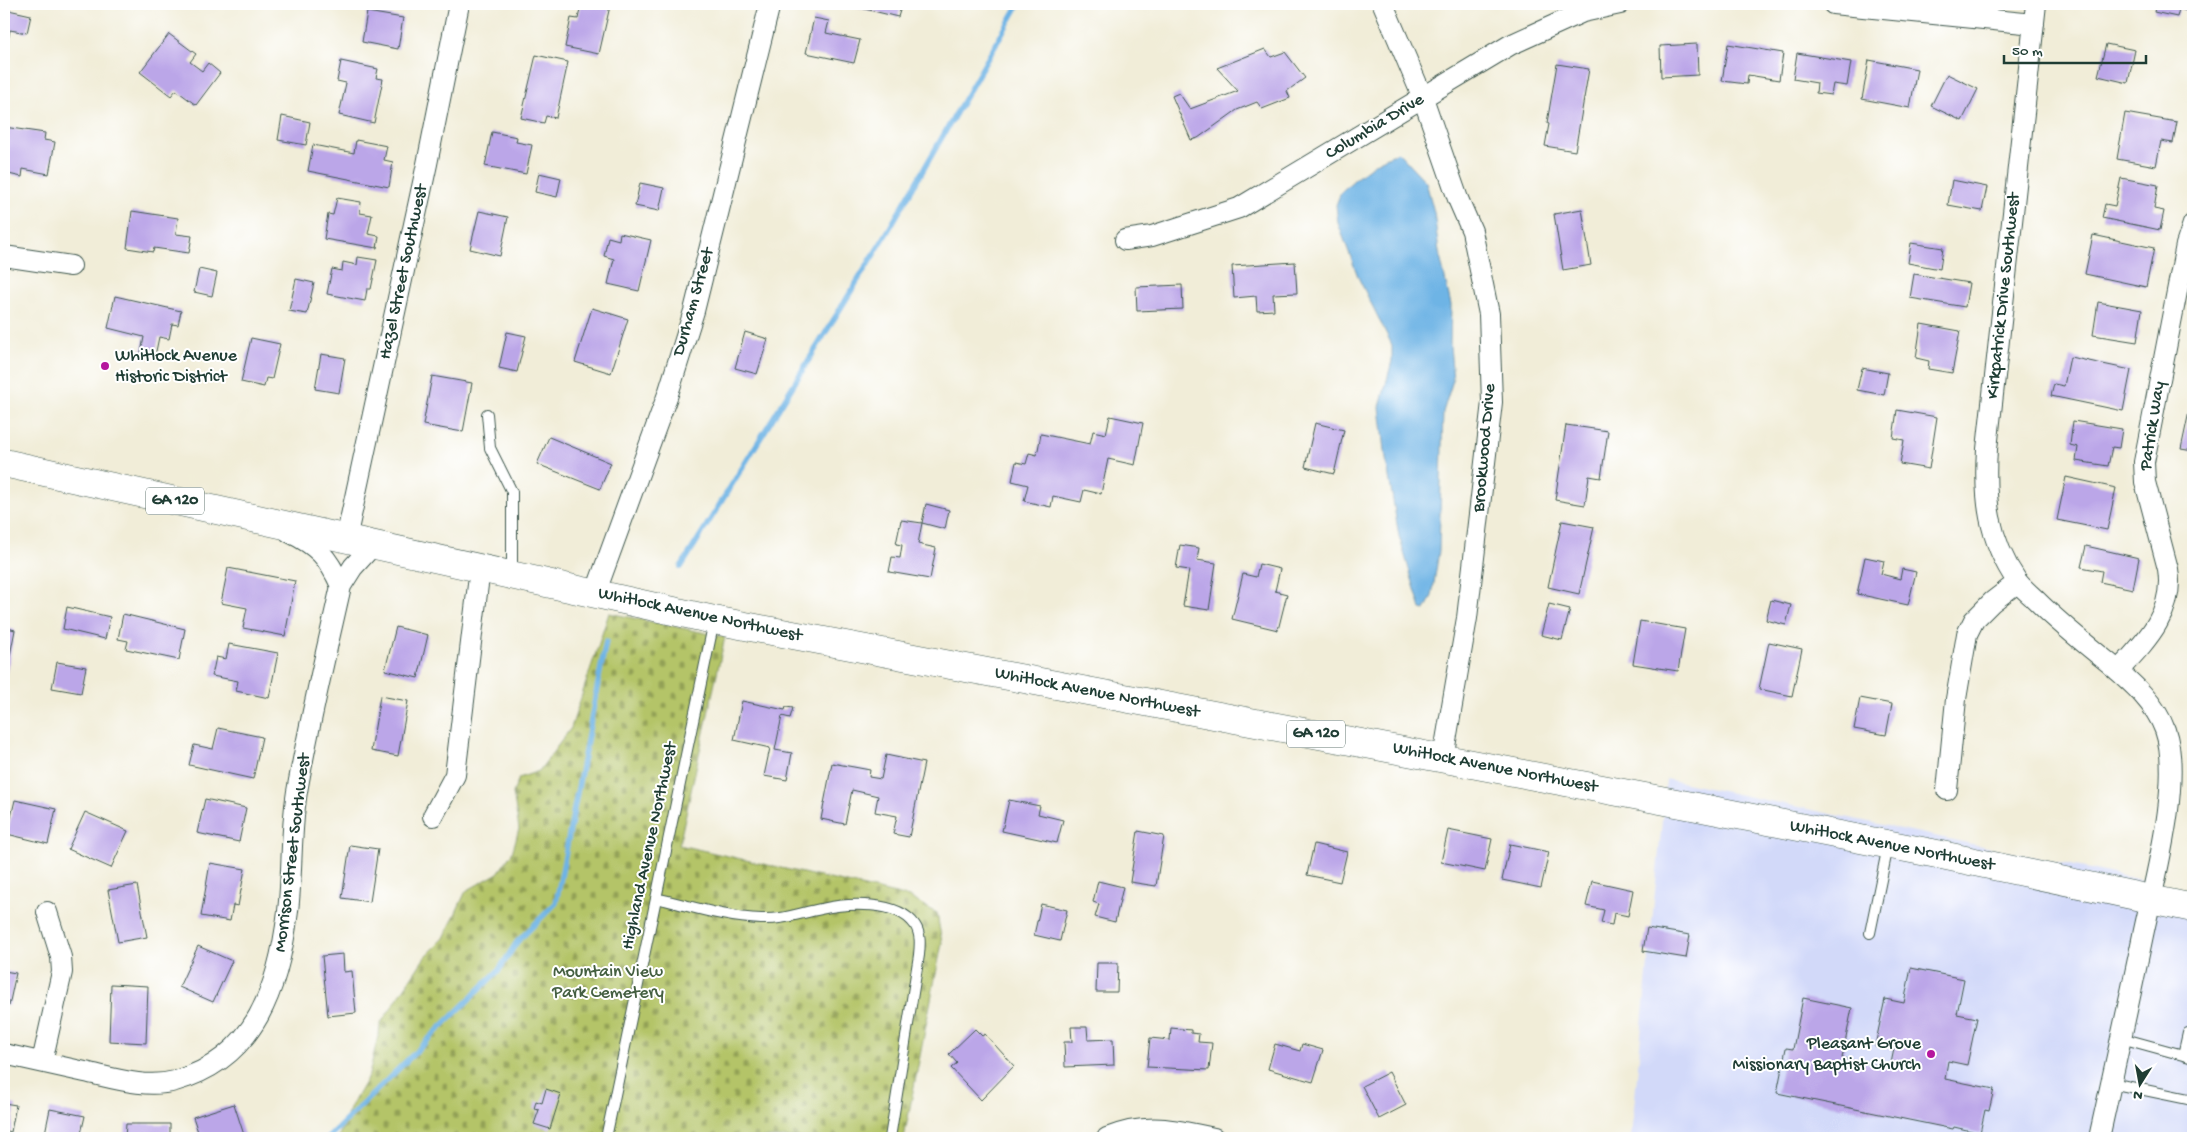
<svg xmlns="http://www.w3.org/2000/svg" width="2197" height="1142" font-family="'Gochi Hand',sans-serif">
  <defs>
    <pattern id="cemetery-stones" width="16" height="16" patternUnits="userSpaceOnUse" patternTransform="scale(1.25)"><rect width="16" height="16" fill="#b4c467"/><path d="M2 7V4a2 2 0 0 1 4 0v3zM10 15v-3a2 2 0 0 1 4 0v3z" fill="#92a056"/></pattern>
  </defs>
  <rect width="100%" height="100%" fill="#fff"/>
  <filter id="ink" filterUnits="userSpaceOnUse"><feTurbulence type="fractalNoise" baseFrequency=".02" numOctaves="2"/><feDisplacementMap in="SourceGraphic" scale="10" xChannelSelector="R" yChannelSelector="G"/><feConvolveMatrix kernelMatrix="1 2 1 2 8 2 1 2 1" color-interpolation-filters="sRGB"/></filter>
  <filter id="wash" filterUnits="userSpaceOnUse"><feTurbulence type="fractalNoise" baseFrequency=".0096" numOctaves="4" result="noise"/><feDisplacementMap in="SourceGraphic" scale="20" xChannelSelector="R" yChannelSelector="G"/><feGaussianBlur stdDeviation="1.12" result="paint"/><feColorMatrix in="noise" values="0 0 0 0 0 0 0 0 0 0 0 0 0 0 0 0 0 1.4 0 .05"/><feComposite in="paint" operator="in"/></filter>
  <g filter="url(#wash)">
    <rect width="100%" height="100%" fill="#f1edd8"/>
    <path fill="#d2d9f9" d="M1666 779 2193 891V1138H1631Z"/>
    <path fill="url(#cemetery-stones)" stroke="#6a804e" d="M609 613 725 637 679 845 909 897 937 913 942 943 904 1138H338L351 1106 369 1075 381 1023 425 957 444 938 466 891 498 873 512 853 519 829 513 793 519 778 539 771 571 728Z"/>
    <path fill="#6eb4e5" stroke="#46788c" d="M1398 152 1426 182 1434 212 1439 252 1451 305 1450 346 1453 380 1443 412 1439 551 1432 596 1425 610 1421 609 1399 536 1386 459 1380 407 1392 361V345L1359 279 1338 223 1336 205 1341 192 1355 179 1377 162Z"/>
    <g fill="none" stroke-linecap="round" stroke-linejoin="round">
      <path stroke="#6eb4e5" stroke-width="5.5" d="M681 567 884 238 1019 4
        M328 1138 499 970 517 942 556 903 606 641"/>
    </g>
    <g id="blocks">
      <path fill="#bba6e8" d="M581 4 610 6 599 54 565 47 571 18 578 19Z
        M844 4H902L898 17Z
        M2156 4H2193V12L2179 9 2177 17 2154 12Z
        M4 9 31 15 27 33 10 30 5 56Z
        M367 12 403 18 398 49 362 42Z
        M814 18 829 21 826 33 860 40 854 63 806 53Z
        M169 34 196 54 190 62 202 71 208 63 220 73 196 105 176 90 171 96 140 72Z
        M1697 44 1698 75 1661 77 1660 46Z
        M1728 44 1783 53 1779 80 1748 75 1747 84 1722 81Z
        M2106 44 2135 50 2128 83 2098 76Z
        M1265 49 1271 57 1285 52 1305 78 1287 91 1290 98 1262 109 1257 102 1237 110 1198 138 1191 140 1172 96 1179 93 1190 109 1238 91 1217 68Z
        M1797 53 1851 62 1847 86 1833 84 1831 95 1816 93 1817 83 1793 79Z
        M536 55 568 62 556 118 546 116 544 123 521 118Z
        M1869 60 1917 69 1910 108 1862 99Z
        M341 61 378 69 376 78 383 79 374 123 339 115 346 83 337 81Z
        M1557 64 1589 69 1575 151 1545 146 1549 124 1547 123Z
        M1947 74 1978 89 1962 121 1931 106Z
        M2125 113 2177 122 2173 143 2161 141 2156 166 2117 159Z
        M282 116 310 122 306 145 278 140Z
        M4 127 45 133 44 140 55 142 49 174 23 169 22 177 4 173Z
        M492 132 517 137 516 142 532 145 526 174 485 166Z
        M356 140 387 146 384 160 393 162 389 187 308 171 313 145 354 153Z
        M539 173 561 178 557 197 535 192Z
        M2121 178 2158 185 2154 209 2164 211 2160 230 2102 218 2105 204 2115 206Z
        M1952 180 1987 187 1982 211 1948 205Z
        M640 183 664 188 659 211 635 206Z
        M337 198 361 202 360 213 372 215 368 234 379 236 377 248 324 239 328 214 333 215Z
        M1582 209 1591 265 1563 270 1554 214Z
        M132 211 178 218 176 234 192 236 189 253 154 248 153 252 127 248Z
        M479 211 508 217 500 256 470 249Z
        M620 233 651 240 639 291 608 284 614 259 604 256 608 237 619 240Z
        M2093 235 2154 248 2146 287 2085 274Z
        M1911 243 1943 248 1940 269 1908 263Z
        M358 257 377 260 371 289H367L365 301 327 294 332 269 342 271 343 262 357 265Z
        M1295 262 1297 293 1273 294 1274 310 1257 311 1256 296 1234 298 1232 266Z
        M199 269 217 273 212 296 194 292Z
        M1914 274 1969 283 1965 307 1910 298Z
        M296 279 314 283 307 314 289 311Z
        M1182 285 1183 309 1137 311 1136 287Z
        M115 296 181 311 178 325 172 324 169 339 159 337 155 356 141 353 144 337 108 328Z
        M2098 302 2142 310 2137 342 2093 335Z
        M592 308 628 319 611 373 575 362Z
        M1921 324 1960 331 1952 373 1928 369 1929 361 1916 358Z
        M507 332 526 336 517 372 499 368Z
        M745 332 768 339 757 374 735 368Z
        M251 338 280 344 272 379 266 378 264 387 241 382Z
        M321 354 345 358 339 393 315 389Z
        M2070 357 2131 370 2123 411 2051 396 2054 384 2064 386Z
        M1862 368 1888 373 1884 395 1857 390Z
        M432 376 472 383 463 432 423 425Z
        M2190 407 2193 408V451L2181 449Z
        M1897 410 1937 417 1929 469 1900 464 1904 440 1893 438Z
        M1110 416 1143 423 1135 465 1108 459 1101 494 1084 490 1081 502 1053 496 1051 507 1024 501 1028 485 1012 481 1016 462 1026 464 1029 453 1037 455 1041 434 1090 444 1093 431 1106 434Z
        M2073 421 2122 429 2119 448 2112 447 2108 466 2076 461 2078 447 2070 445Z
        M1315 423 1344 430 1334 474 1305 467Z
        M1566 425 1608 431 1601 478 1589 476 1585 505 1555 500Z
        M549 437 611 463 600 489 537 464Z
        M2066 477 2116 488 2107 530 2057 520Z
        M926 504 949 510 945 529 922 523Z
        M901 520 922 523 918 544 936 548 930 579 889 572 892 557 900 558 902 545 896 544Z
        M1562 521 1594 527 1579 594 1548 587Z
        M1180 545 1199 548 1197 560 1216 563 1209 610 1183 606 1189 570 1176 568Z
        M2086 546 2139 558 2133 589 2100 582 2102 571 2081 567Z
        M1865 557 1884 561 1881 574 1900 579 1902 569 1916 572 1908 605 1857 594Z
        M1259 564 1280 569 1275 591 1287 594 1278 630 1232 619 1243 574 1256 577Z
        M228 568 295 581 285 636 243 628 247 608 221 603Z
        M1771 600 1791 605 1786 625 1766 620Z
        M1549 604 1570 609 1562 640 1541 635Z
        M67 607 110 617 105 639 63 629Z
        M123 614 185 629 179 660 126 649 128 641 118 639Z
        M1640 621 1685 629 1678 671 1633 664Z
        M4 627 15 630 5 681H4Z
        M396 627 428 635 418 678 385 670Z
        M1769 642 1802 649 1792 696 1759 689Z
        M229 644 278 653 269 698 236 691 238 681 212 676 216 657 226 659Z
        M57 662 86 667 81 693 52 688Z
        M380 696 408 701 398 756 371 751Z
        M1860 698 1892 704 1886 735 1854 729Z
        M742 701 785 710 786 707 793 708 790 718 782 716 775 750 792 753 787 780 764 776 770 748 734 740Z
        M218 728 262 737 253 779 189 765 194 745 213 749Z
        M886 755 924 763 909 837 893 834 897 816 875 812 878 796 852 790 845 824 821 819 832 763 870 770 869 777 881 779Z
        M205 799 246 808 239 842 197 833Z
        M15 800 56 809 48 844 7 834Z
        M1009 800 1040 806 1038 814 1063 820 1057 843 1002 831Z
        M85 812 128 831 111 868 68 849Z
        M1448 830 1492 839 1485 871 1441 862Z
        M1138 831 1164 836 1156 886 1130 882Z
        M1314 844 1347 852 1340 882 1307 875Z
        M1510 844 1549 852 1541 888 1502 880Z
        M350 845 378 849 370 902 342 898Z
        M210 863 245 869 238 906 233 905 230 921 201 916Z
        M1098 881 1123 887 1115 922 1095 917 1099 904 1093 902Z
        M1592 881 1633 890 1628 916 1614 913 1612 925 1601 923 1604 910 1586 906Z
        M137 885 147 937 118 942 108 890Z
        M1041 904 1067 910 1060 941 1034 935Z
        M1647 928 1690 935 1686 958 1643 951Z
        M198 946 232 961 213 1002 179 987Z
        M343 954 344 972 352 971 356 1013 328 1016 322 956Z
        M1097 963H1118L1117 992H1096Z
        M1911 968 1964 979 1957 1014 1977 1018 1967 1065 1948 1061 1945 1079 1994 1089 1989 1111 1985 1110 1980 1133 1954 1127 1953 1129 1777 1093 1786 1048 1793 1049 1803 998 1852 1008 1842 1058 1890 1068 1894 1049 1875 1046 1885 999 1904 1003Z
        M4 971 16 973 9 1006 4 1005Z
        M111 984 148 986 146 1043 109 1041Z
        M1071 1027H1087L1088 1040 1113 1039 1114 1065 1065 1067 1064 1042H1072Z
        M1171 1028 1191 1030V1033L1199 1034 1198 1042 1212 1043 1209 1070 1147 1067 1150 1038 1170 1040Z
        M975 1029 982 1036 985 1034 1014 1066 981 1100 951 1068 957 1063 949 1054Z
        M1275 1044 1300 1051 1302 1044 1323 1050 1313 1082 1268 1069Z
        M1389 1072 1406 1105 1379 1119 1362 1086Z
        M546 1089 561 1094 550 1129 534 1124 539 1110 534 1109 536 1101 542 1103Z
        M4 1103 16 1105 11 1132 4 1130Z
        M234 1104 245 1138H200L193 1117Z
        M50 1109 85 1116 80 1138H44Z
        M126 1124H170V1138H125Z"/>
    </g>
  </g>
  <g filter="url(#ink)">
    <use href="#blocks" fill-opacity="0" stroke="#3e574d" stroke-width="1"/>
    <g fill="none" stroke-linecap="round" stroke-linejoin="round">
      <g stroke="#3e574d" stroke-width="12">
        <path id="service" d="M487 414 490 448 512 492V574
          M656 898C690 906 726 918 761 919 783 920 800 913 821 909 847 903 898 900 915 925 921 934 920 945 919 955L890 1138
          M1870 933 1888 846
          M2121 1038 2183 1055 2188 1033
          M2183 1055 2193 1058
          M2111 1083 2193 1100
          M606 1138 714 621"/>
      </g>
      <g stroke="#3e574d" stroke-width="22">
        <path id="minor" d="M1383 4 1423 98 1458 199 1472 231 1489 314 1492 402 1467 618 1443 758
          M1833 4 2034 24
          M2036 4 1987 449C1984 497 1988 539 2017 581 2022 588 2030 594 2036 600 2059 623 2084 643 2109 663 2131 682 2155 702 2165 730 2183 780 2154 882 2143 935 2129 1003 2114 1070 2099 1138
          M1125 240 1152 236 1239 208 1510 45 1583 12 1620 4
          M4 256 71 266
          M289 532C318 546 328 557 341 586
          M346 539 427 164 459 4
          M595 594 668 394 694 311 770 4
          M2118 671C2145 642 2175 613 2168 569L2145 482 2144 462 2186 245 2193 224
          M1947 790 1956 699 1967 634 1974 620 1992 602 2018 582
          M433 816 455 775 480 568
          M4 1054C31 1060 58 1066 85 1072 113 1078 146 1089 175 1081 256 1059 279 986 288 911 293 869 290 827 298 786 310 719 326 653 341 586L353 567 373 545
          M42 1062 62 972 61 957 47 912
          M1107 1138C1145 1122 1175 1129 1214 1138"/>
      </g>
      <g stroke="#3e574d" stroke-width="29">
        <path id="trunk" d="M4 463 714 620 1692 806 1932 853 2193 908"/>
      </g>
      <use href="#service" stroke="#fff" stroke-width="10"/>
      <use href="#minor" stroke="#fff" stroke-width="20"/>
      <use href="#trunk" stroke="#fff" stroke-width="28"/>
    </g>
  </g>
  <g fill="#b5179e" stroke="#fff" stroke-width="2">
    <circle cx="105" cy="366" r="5"/>
    <circle cx="1931" cy="1054" r="5"/>
  </g>
  <g text-anchor="middle" dominant-baseline="central" stroke-width="4" stroke-linejoin="round" paint-order="stroke">
    <g fill="#fff" stroke="#627771" stroke-width="1">
      <rect x="146" y="487.5" width="58" height="27" rx="4"/>
      <rect x="1287" y="720.5" width="58" height="27" rx="4"/>
    </g>
    <g font-size="16" font-weight="bold" fill="#1f3d34">
      <text x="175" y="501">GA 120</text>
      <text x="1316" y="734">GA 120</text>
    </g>
    <g font-size="18" fill="#1f3d34" stroke="#fff">
      <text transform="translate(1375 127) rotate(-31)">Columbia Drive</text>
      <text transform="translate(404 272) rotate(-78)">Hazel Street Southwest</text>
      <text transform="translate(2004 296) rotate(-84)">Kirkpatrick Drive Southwest</text>
      <text transform="translate(694 302) rotate(-74)">Durham Street</text>
      <text transform="translate(2153 426) rotate(-81)">Patrick Way</text>
      <text transform="translate(1485 448) rotate(-85)">Brookwood Drive</text>
      <text transform="translate(700 615) rotate(12)">Whitlock Avenue Northwest</text>
      <text transform="translate(1097 693) rotate(11)">Whitlock Avenue Northwest</text>
      <text transform="translate(1495 768) rotate(11)">Whitlock Avenue Northwest</text>
      <text transform="translate(650 846) rotate(-78)">Highland Avenue Northwest</text>
      <text transform="translate(1892 846) rotate(11)">Whitlock Avenue Northwest</text>
      <text transform="translate(293 853) rotate(-83)">Morrison Street Southwest</text>
    </g>
    <g font-size="18" fill="#1f3d34" stroke="#fff" text-anchor="start">
      <text x="115" y="356">Whitlock Avenue<tspan x="115" dy="21">Historic District</tspan></text>
      <text x="1921" y="1044" text-anchor="end">Pleasant Grove<tspan x="1921" dy="21">Missionary Baptist Church</tspan></text>
    </g>
    <g font-size="18" fill="#445f41" stroke="#fff">
      <text x="608" y="972">Mountain View<tspan x="608" dy="21">Park Cemetery</tspan></text>
    </g>
  </g>
  <rect width="2197" height="1142" fill="none" stroke="#fff" stroke-width="20"/>
  <g transform="translate(2140 1084) rotate(191)" stroke="#ffffff" stroke-width="4" paint-order="stroke">
  <path d="M0-4L9 19L0 12L-9 19Z" fill="#1f3d34"/>
  <text y="-8" font-size="14" font-weight="bold" text-anchor="middle" fill="#1f3d34">N</text>
  </g>
  <path d="M2004 55v8h142v-8" fill="none" stroke="#1f3d34" stroke-width="2.5"/>
  <text x="2012" y="55" font-size="15" fill="#1f3d34" stroke="#ffffff" stroke-width="4" paint-order="stroke">50 m</text>
</svg>
